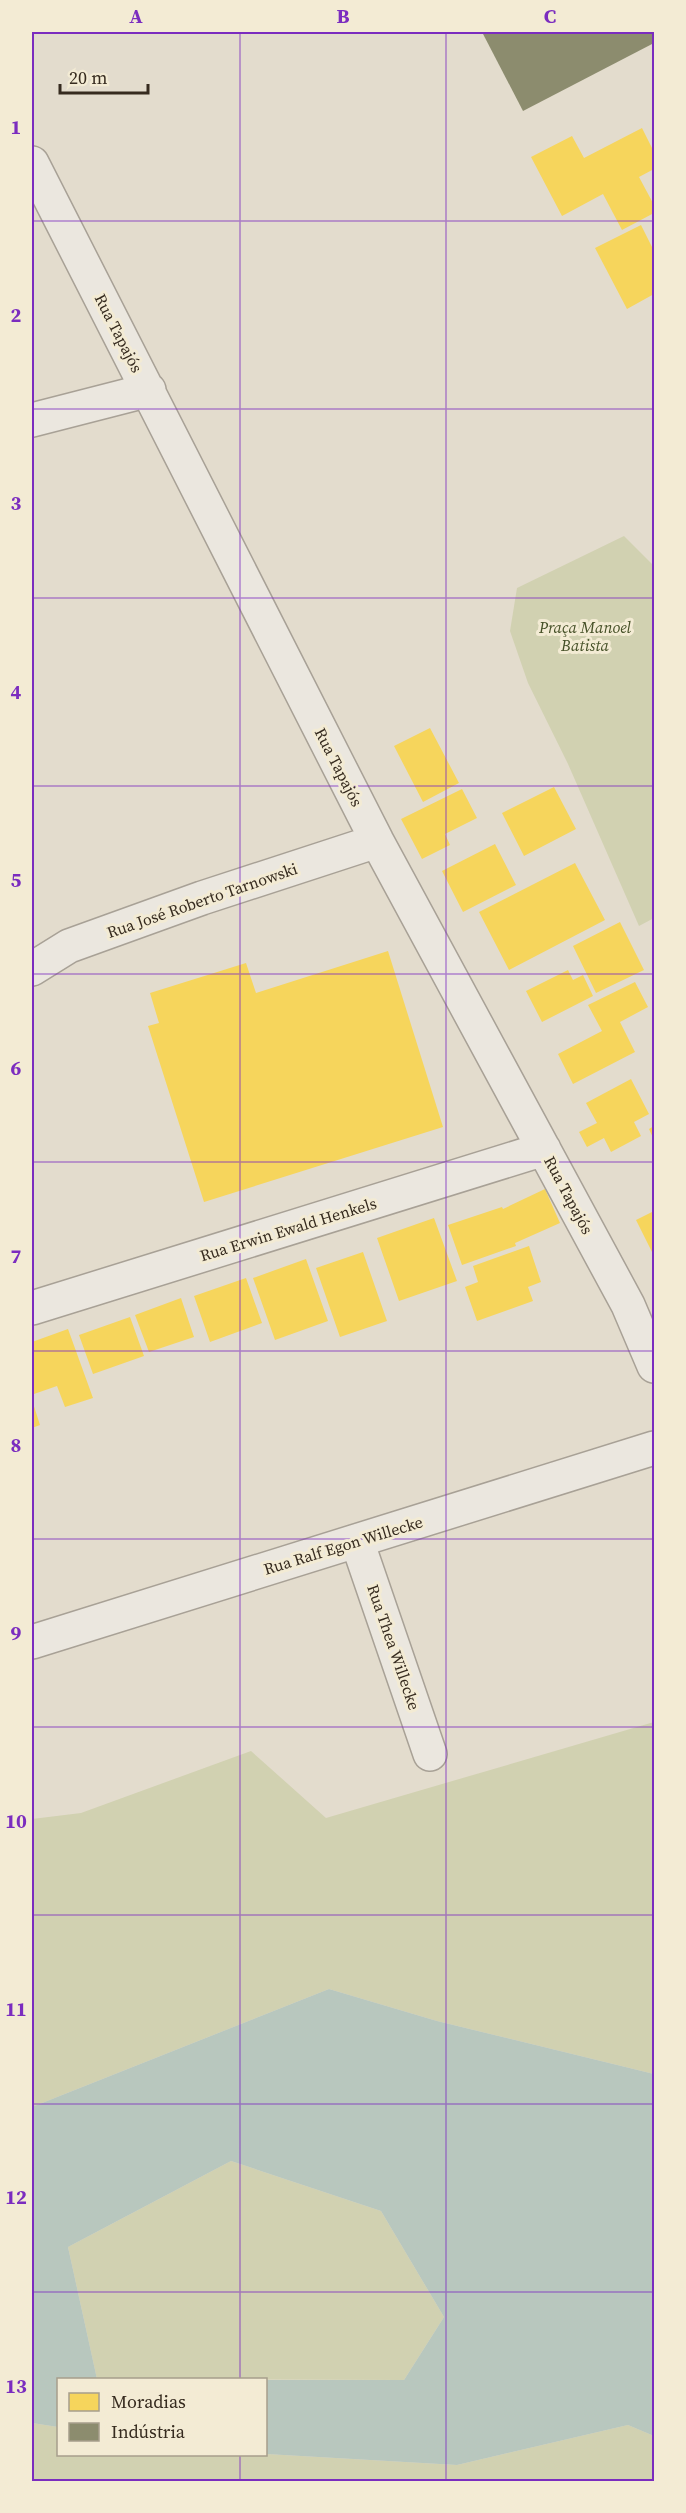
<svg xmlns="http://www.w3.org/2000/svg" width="686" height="2513" font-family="'Source Serif 4',serif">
  <rect width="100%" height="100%" fill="#e3dccd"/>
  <path fill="#d1d1b1" d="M624 536 654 566V918L639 926 568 764 528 683 510 631 517 588Z
    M654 1722V2074L437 2021 329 1989 32 2107V1819L81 1813 251 1751 326 1818Z
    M231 2161 381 2211 444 2317 404 2380 97 2379 68 2247Z
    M32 2423 58 2427V2454H266L457 2465 628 2425 654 2436V2481H32Z"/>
  <path fill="#b8c7be" d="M329 1989 437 2021 654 2074V2436L628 2425 457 2465 266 2454V2380H404L444 2317 381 2211 231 2161 68 2247 97 2379 58 2380V2427L32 2423V2107Z"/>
  <path fill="#f6d55c" d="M642 128 654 152V169L639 177 654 205V213L622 230 603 194 562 216 531 157 572 136 584 158Z
    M641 225 654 251V294L627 309 595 248Z
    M430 728 459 783 423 802 394 746Z
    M554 787 576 829 524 856 502 813Z
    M462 789 477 818 445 834 450 845 422 859 401 819Z
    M495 844 516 885 463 912 442 871Z
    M575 863 605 920 509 970 479 912Z
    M620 922 644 970 596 993 573 946Z
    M388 951 443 1127 204 1202 148 1026 159 1023 150 993 246 963 256 993Z
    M568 970 573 980 583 975 593 996 542 1022 526 991Z
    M635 982 648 1007 620 1022 635 1052 573 1084 558 1054 602 1031 588 1005Z
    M631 1079 649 1114 634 1122 641 1136 611 1152 604 1138 587 1147 579 1132 597 1123 586 1103Z
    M654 1126V1140L649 1129Z
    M545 1189 560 1223 515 1243 516 1246 462 1265 448 1225 502 1207 503 1209Z
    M654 1211V1256L636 1220Z
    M434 1218 457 1281 399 1301 377 1238Z
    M529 1246 541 1282 528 1287 533 1301 477 1321 465 1287 478 1282 473 1266Z
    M363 1252 387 1321 340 1337 316 1268Z
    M306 1259 328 1321 275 1340 253 1278Z
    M246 1278 262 1323 210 1342 194 1296Z
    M181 1298 194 1337 149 1352 135 1315Z
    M130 1317 144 1356 93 1374 79 1335Z
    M68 1329 93 1398 65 1407 57 1386 34 1394 32 1386V1342Z
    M32 1400 40 1425 32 1428Z"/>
  <path fill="#8c8c6e" d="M482 32H654V43L523 111Z"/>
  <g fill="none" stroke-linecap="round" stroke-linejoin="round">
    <g stroke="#a8a196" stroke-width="36">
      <path id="minor" d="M32 163 377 841 628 1305 654 1366
        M32 420 149 390
        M32 969 69 946 202 898 377 841
        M32 1308 544 1149
        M357 1541 430 1754
        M32 1642 654 1448"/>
    </g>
    <use href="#minor" stroke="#ebe7df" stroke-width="33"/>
  </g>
  <path fill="none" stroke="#7b2cbf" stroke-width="1.5" stroke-opacity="0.55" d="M240 32V2380M446 32V2482M32 221H654M32 409H654M32 598H654M32 786H654M32 974H654M32 1162H654M32 1351H654M32 1539H654M32 1727H654M32 1915H654M32 2104H654M32 2292H654M240 2454V2482"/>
  <g text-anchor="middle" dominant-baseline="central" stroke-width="6" stroke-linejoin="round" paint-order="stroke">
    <g font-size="16" fill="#362b1f" stroke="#f3ebd4">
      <text transform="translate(119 333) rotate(63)">Rua Tapajós</text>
      <text transform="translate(339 767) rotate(63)">Rua Tapajós</text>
      <text transform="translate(202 900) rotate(-19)">Rua José Roberto Tarnowski</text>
      <text transform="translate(569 1195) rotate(62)">Rua Tapajós</text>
      <text transform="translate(288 1229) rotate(-17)">Rua Erwin Ewald Henkels</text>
      <text transform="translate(343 1545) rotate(-17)">Rua Ralf Egon Willecke</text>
      <text transform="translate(394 1647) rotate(71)">Rua Thea Willecke</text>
    </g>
    <g font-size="16" font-style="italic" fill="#455027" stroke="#f3ebd4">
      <text x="585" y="627">Praça Manoel<tspan x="585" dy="18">Batista</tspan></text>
    </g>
  </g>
  <rect width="686" height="2513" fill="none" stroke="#f3ebd4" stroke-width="66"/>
  <rect x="57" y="2378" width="210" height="78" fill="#f3ebd4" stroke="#a79e8c" stroke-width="1.5"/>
  <rect x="69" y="2393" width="30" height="18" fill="#f6d55c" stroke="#a79e8c" stroke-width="1.5"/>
  <text x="111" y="2408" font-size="18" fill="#362b1f">Moradias</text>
  <rect x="69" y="2423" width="30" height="18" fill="#8c8c6e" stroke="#a79e8c" stroke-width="1.5"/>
  <text x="111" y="2438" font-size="18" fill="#362b1f">Indústria</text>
  <path d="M60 84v9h88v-9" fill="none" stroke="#362b1f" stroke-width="3"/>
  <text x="69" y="84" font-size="18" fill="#362b1f" stroke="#f3ebd4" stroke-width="4.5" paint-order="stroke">20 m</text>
  <rect x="33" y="33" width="620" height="2447" fill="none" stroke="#7b2cbf" stroke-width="2"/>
  <g font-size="20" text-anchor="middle" font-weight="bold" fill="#7b2cbf">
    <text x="136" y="23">A</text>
    <text x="343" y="23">B</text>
    <text x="550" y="23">C</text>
    <text x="16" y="134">1</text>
    <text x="16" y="322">2</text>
    <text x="16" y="510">3</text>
    <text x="16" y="699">4</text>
    <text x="16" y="887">5</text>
    <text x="16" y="1075">6</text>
    <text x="16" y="1263">7</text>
    <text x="16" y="1452">8</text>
    <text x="16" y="1640">9</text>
    <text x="16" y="1828">10</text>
    <text x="16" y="2016">11</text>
    <text x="16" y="2204">12</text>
    <text x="16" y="2393">13</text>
  </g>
</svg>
